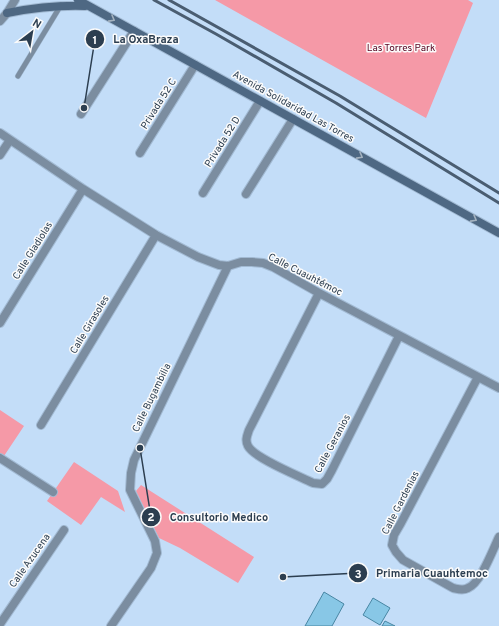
<svg xmlns="http://www.w3.org/2000/svg" width="499" height="626" font-family="Overpass,sans-serif">
  <rect width="100%" height="100%" fill="#c3ddf8"/>
  <path fill="#f599a7" d="M215 0H468L473 3 426 118Z
    M0 410 24 426 2 459 0 457Z
    M74 462 118 491 125 512 101 497 81 525 47 501Z
    M141 485 254 557 238 583 180 548 159 538 136 491Z"/>
  <path fill="#88c7e6" stroke="#4886a3" d="M324 592 344 604 332 626H305Z
    M373 598 390 608 380 625 363 615Z
    M385 621 395 626H382Z"/>
  <g fill="none" stroke-linecap="round" stroke-linejoin="round">
    <g stroke="#a2bad3" stroke-width="6">
      <path id="service" d="M18 76 61 5"/>
    </g>
    <g stroke="#a2bad3" stroke-width="10">
      <path id="pedestrian" d="M0 458 53 492"/>
    </g>
    <g stroke="#a2bad3" stroke-width="10">
      <path id="minor" d="M81 114 134 31
        M0 133 83 189 156 235 198 257 219 265 228 266 241 262H252L263 263 273 267 319 293 499 388
        M140 153 195 65
        M0 155 10 140
        M203 193 260 101
        M246 194 293 119
        M319 293 249 430C247 436 245 440 248 446 254 458 299 476 313 483L322 484 327 479 332 470 399 336
        M0 323 83 189
        M478 377 401 523 394 535 392 545 396 552 403 560 453 588C458 589 463 591 468 588 481 583 493 549 499 537
        M41 425 156 235
        M0 624 64 530
        M111 626 151 568 157 553 155 541 130 490 131 473 134 460 228 266"/>
    </g>
    <g stroke="#a2bad3" stroke-width="10">
      <path id="tertiary" d="M0 21 7 13 15 0"/>
    </g>
    <g stroke="#a2bad3" stroke-width="10">
      <path id="secondary" d="M78 0 499 233
        M7 13C33 8 58 5 85 6"/>
    </g>
    <use href="#service" stroke="#7b8da0" stroke-width="5"/>
    <use href="#pedestrian" stroke="#7b8da0" stroke-width="8"/>
    <use href="#minor" stroke="#7b8da0" stroke-width="8"/>
    <use href="#tertiary" stroke="#7b8da0" stroke-width="8"/>
    <use href="#secondary" stroke="#4e6883" stroke-width="8"/>
    <path stroke="#4a5d71" stroke-width="3" d="M154 0 216 34 336 103 499 203
      M169 0 340 96 499 193"/>
  </g>
  <defs><path id="oneway-chevron" d="M-2-3.5L2.5 0L-2 3.5" fill="none" stroke-width="1.6" stroke-linecap="round" stroke-linejoin="round"/></defs>
  <g stroke="#a4b2bf">
    <use href="#oneway-chevron" transform="translate(112 19) rotate(29)"/>
    <use href="#oneway-chevron" transform="translate(360 156) rotate(29)"/>
    <use href="#oneway-chevron" transform="translate(474 219) rotate(29)"/>
  </g>
  <g text-anchor="middle" dominant-baseline="central" stroke-width="3" stroke-linejoin="round" paint-order="stroke">
    <g font-size="10" fill="#570420" stroke="#fbfbfb">
      <text x="401" y="48">Las Torres Park</text>
    </g>
    <g font-size="10" fill="#2c3e50" stroke="#fbfbfb">
      <text transform="translate(159 104) rotate(-58)">Privada 52 C</text>
      <text transform="translate(293 107) rotate(29)">Avenida Solidaridad Las Torres</text>
      <text transform="translate(223 142) rotate(-58)">Privada 52 D</text>
      <text transform="translate(33 251) rotate(-58)">Calle Gladiolas</text>
      <text transform="translate(305 275) rotate(27)">Calle Cuauhtémoc</text>
      <text transform="translate(90 325) rotate(-59)">Calle Girasoles</text>
      <text transform="translate(152 398) rotate(-64)">Calle Bugambilia</text>
      <text transform="translate(333 444) rotate(-62)">Calle Geranios</text>
      <text transform="translate(401 503) rotate(-63)">Calle Gardenias</text>
      <text transform="translate(30 561) rotate(-55)">Calle Azucena</text>
    </g>
  </g>
  <path fill="none" stroke="#2c3e50" stroke-width="1.5" d="M84 108L95 39M140 448L151 517M283 577L358 573"/>
  <g fill="#2c3e50" stroke="#fbfbfb" stroke-width="1.5">
    <circle cx="84" cy="108" r="4"/>
    <circle cx="140" cy="448" r="4"/>
    <circle cx="283" cy="577" r="4"/>
    <circle cx="95" cy="39" r="10"/>
    <circle cx="151" cy="517" r="10"/>
    <circle cx="358" cy="573" r="10"/>
  </g>
  <g font-size="12" text-anchor="middle" font-weight="bold" fill="#fff">
    <text x="95" y="44">1</text>
    <text x="151" y="521">2</text>
    <text x="358" y="578">3</text>
  </g>
  <g font-size="11" text-anchor="middle" font-weight="bold" fill="#2c3e50" stroke="#fbfbfb" stroke-width="3" stroke-linejoin="round" paint-order="stroke">
    <text x="146" y="43">La OxaBraza</text>
    <text x="219" y="521">Consultorio Medico</text>
    <text x="432" y="577">Primaria Cuauhtemoc</text>
  </g>
  <g transform="translate(32 32) rotate(31)" stroke="#fbfbfb" stroke-width="3" paint-order="stroke">
  <path d="M0-3L7 15L0 10L-7 15Z" fill="#2c3e50"/>
  <text y="-6" font-size="11" font-weight="bold" text-anchor="middle" fill="#2c3e50">N</text>
  </g>
</svg>
